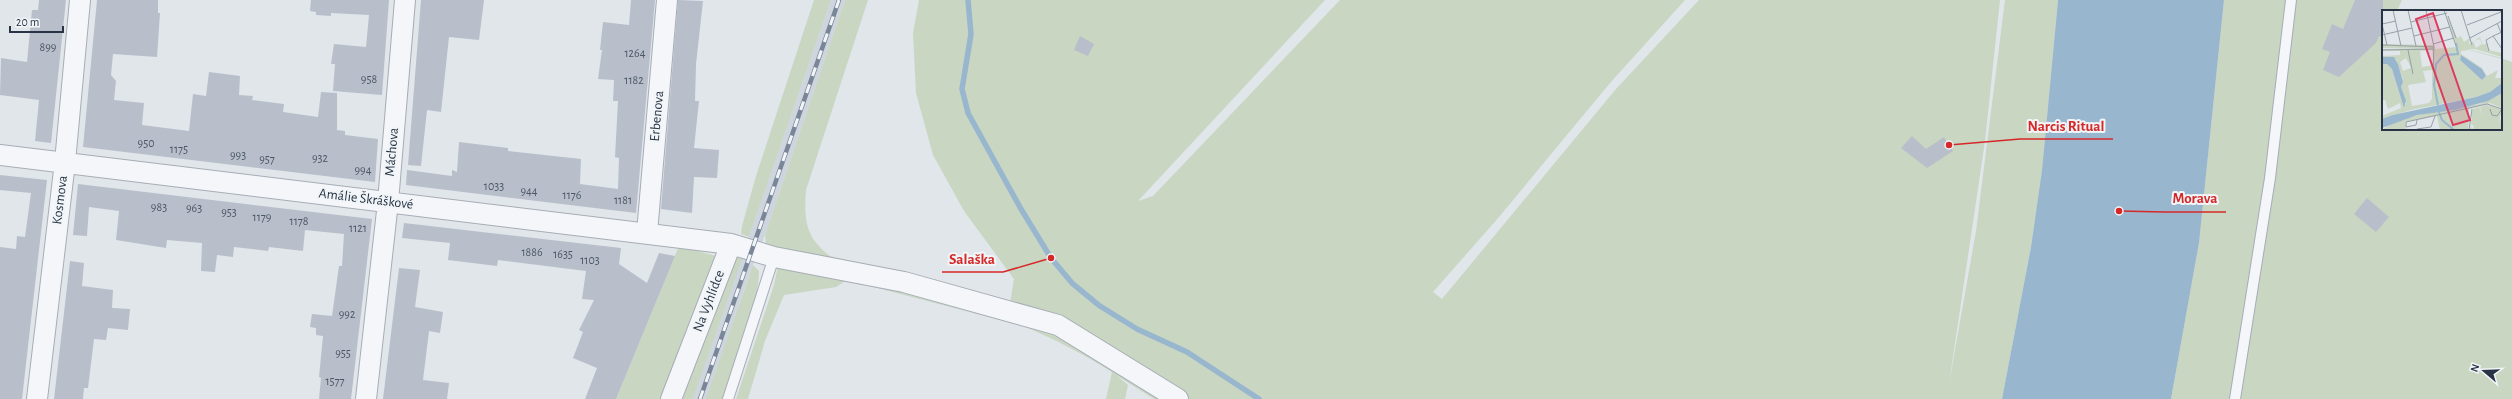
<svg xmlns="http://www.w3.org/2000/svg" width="2512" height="399" font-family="'Alegreya Sans',sans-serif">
  <rect width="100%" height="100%" fill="#e1e6eb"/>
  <path fill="#cfd5de" d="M831 0H845L765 235 748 278 707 399H693Z"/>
  <path fill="#c8d6c2" d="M814 0H831L749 237 741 234 742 226 756 176Z
    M845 0H868L806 190C804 220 805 237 830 256L1004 299 1010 304 1014 279 964 211 933 155 916 93 913 33 919 0H1325L1138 201 1153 196 1340 0H1685L1610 83 1499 217 1433 292 1442 299 1616 89 1699 0H2000L1985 141 1949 384 1976 231 2005 0H2058L2042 170 2031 247 2002 399H1154L1116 375 1128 385 1125 399H1106L1112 372C1083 354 1055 339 1023 326L847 280 836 287 784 295 765 341 748 399H736L774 285 778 266 766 245 765 235Z
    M2224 0H2402L2397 11H2383V129H2501V58L2512 62V399H2171L2199 243Z
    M679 246 731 260 735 255 743 256 693 399H616Z
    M753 265 759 271C759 306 734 365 723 399H706Z"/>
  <path fill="#99b6cf" d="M2058 0H2224L2199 243 2171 399H2002L2031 247 2042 170Z"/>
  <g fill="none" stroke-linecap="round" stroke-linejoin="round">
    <path stroke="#99b6cf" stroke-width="5.5" d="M968 0 971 34 962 89 968 113 1021 209 1051 258 1072 283 1100 306 1137 329 1187 352 1259 399"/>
  </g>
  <path fill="#b8bfca" d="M39 0H66L51 143 35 141 39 100 0 95 1 58 27 62 32 10H38Z
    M97 0H158V13H160L157 57 113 54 111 75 116 81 114 100 144 103 142 125 189 131 193 94 206 96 209 72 240 76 239 95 253 96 252 100 284 104 283 112 318 117 321 92 337 93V130L345 131V135L378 139 375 182 83 147Z
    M311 0H389L382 95 333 91 335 64H331L334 44 366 47 369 15 331 13V16L316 15V12L310 11Z
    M421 0H484L479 40 449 37 441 112 427 110 421 166 408 165Z
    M631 0H655L636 213 406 185 407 170 452 176V170L457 172 459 142 508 148V151L581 159 580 184 618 189 619 158 615 157 618 101H613L614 80 598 79 602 50H600L603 22 629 25Z
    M678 0 703 1 696 64 695 101H699L694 148 719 150 717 178 694 177 692 213 661 209Z
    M2355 0H2383V37L2379 36 2376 43 2339 77 2323 70 2330 52 2322 49 2332 24 2343 29Z
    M1080 36 1094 44 1088 56 1074 50Z
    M1912 136 1926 149 1944 137 1953 151 1927 168 1901 148Z
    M0 175 47 180 22 399H0V247L16 249 17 236 25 237 31 193 0 190Z
    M78 184 372 219 351 399H319L321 378 319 377 323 336 316 335V328L310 327 312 314 332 316 339 266H342L344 234 305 230 303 251 269 247 268 251 234 247 233 257 217 255 215 272 201 271 202 243 167 240 166 248 116 240 119 211 89 207 87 236 73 235Z
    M2367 198 2389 217 2376 232 2354 214Z
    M404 223 621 248 619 264 647 283 659 253 675 256 616 399H585L597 368 573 358 583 332 579 330 594 300 582 299 586 271 498 260 497 266 448 260 450 243 402 238Z
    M70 261 84 263 82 286 113 290 112 308 130 309 128 330 108 328 106 340 94 339 88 388H84L83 399H54Z
    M399 268 420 270 415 307 443 312 440 333 429 331 423 380 449 383 447 399H383Z"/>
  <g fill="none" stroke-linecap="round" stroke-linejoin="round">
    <g stroke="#a6adb6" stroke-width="12">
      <path id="service" d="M728 399 774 257
        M2235 399 2270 178 2291 0"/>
    </g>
    <g stroke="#a6adb6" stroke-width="22">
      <path id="minor" d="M0 155 731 244 774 257 904 282 1058 325 1178 399
        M647 233 667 0
        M37 399 65 162 80 0
        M366 399 388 202 405 0
        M671 399 731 244"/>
    </g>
    <use href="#service" stroke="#f5f6f9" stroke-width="10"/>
    <use href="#minor" stroke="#f5f6f9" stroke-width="20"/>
    <g stroke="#798697" stroke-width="4.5">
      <path id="rail" d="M700 399 839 0"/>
    </g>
    <use href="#rail" stroke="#f1f5f8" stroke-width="3" stroke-dasharray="9" stroke-linecap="butt"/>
  </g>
  <g text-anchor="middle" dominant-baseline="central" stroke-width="4" stroke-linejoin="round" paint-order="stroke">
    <g font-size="12" fill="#4c5766">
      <text x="48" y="47">899</text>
      <text x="635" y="53">1264</text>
      <text x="369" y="79">958</text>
      <text x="634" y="80">1182</text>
      <text x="146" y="143">950</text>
      <text x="179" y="149">1175</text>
      <text x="238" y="155">993</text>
      <text x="320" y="158">932</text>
      <text x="267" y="159">957</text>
      <text x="363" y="170">994</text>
      <text x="494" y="186">1033</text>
      <text x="529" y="191">944</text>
      <text x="572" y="195">1176</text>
      <text x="623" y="200">1181</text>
      <text x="159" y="207">983</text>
      <text x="194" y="208">963</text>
      <text x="229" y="212">953</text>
      <text x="262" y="217">1179</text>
      <text x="299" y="221">1178</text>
      <text x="358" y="228">1121</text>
      <text x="532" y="252">1886</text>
      <text x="563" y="254">1635</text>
      <text x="590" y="260">1103</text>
      <text x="347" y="314">992</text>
      <text x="343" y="353">955</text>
      <text x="335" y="381">1577</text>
    </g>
    <g font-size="14" fill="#283445" stroke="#f1f5f8">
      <text transform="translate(657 116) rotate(-85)">Erbenova</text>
      <text transform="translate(392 152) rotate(-85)">Máchova</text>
      <text transform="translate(366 199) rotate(7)">Amálie Škráškové</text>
      <text transform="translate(60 200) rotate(-83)">Kosmova</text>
      <text transform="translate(709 301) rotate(-69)">Na Vyhlídce</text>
    </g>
  </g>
  <g transform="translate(2382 10)">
    <rect width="120" height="120" fill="#e1e6eb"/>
    <path d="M62 0 75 28 79 26 82 32 88 28 87 35 91 31 94 38 100 34 98 29 92 31 98 27 101 35 105 33 106 40 120 43V47L93 39H85L120 48V49L87 40 79 41V44L100 58 105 66 116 60 113 68H120V73L108 82 94 87 29 100 0 109V106L19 98 18 93 6 99 3 90H0V54H5L10 59 22 98 24 93 19 77 21 73 20 67 14 49 0 47V39L41 38H0V34L51 35 52 39 75 37ZM50 40 52 55 40 57 38 41ZM1 41H18V45L1 46ZM79 45 100 59 104 66 100 70 78 50ZM24 48 29 58 21 61 18 52ZM50 60V89L47 93 30 96 26 75 44 72 41 61ZM120 83V98L108 93 87 99 86 120H58L55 106 23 112 24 120H0L12 112 35 105 98 94ZM105 95 120 99 117 112 120 107V120H88L89 115 90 120 92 116 89 114 90 106 92 107 89 105 91 99 97 97 101 107 98 97Z" fill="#c8d6c2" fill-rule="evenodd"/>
    <path d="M79 45 100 59 104 66 100 70 78 50ZM0 47H12L16 54 21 72 19 77 24 91 22 98 10 59 5 54H0ZM120 73V83L106 91 73 100 35 105 0 118V109L11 105 94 87 108 82Z" fill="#99b6cf"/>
    <path fill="none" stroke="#99b6cf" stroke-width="2" d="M56 95 52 75 54 54 62 45 76 44 74 33M57 102 60 110 72 120"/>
    <path fill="none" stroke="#979fa9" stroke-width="1" d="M11 0 19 36M26 0 34 36M44 0 52 37 51 60M62 0 74 36M79 0 90 35M66 6 74 28M29 12 65 3M115 13 120 25M0 14 5 35M0 14 14 11M85 15 119 2 118 0M120 22 111 26 120 39M0 25 30 18M32 26 68 17M88 28 120 11M51 34 72 28M0 35 52 37M0 40 52 39M26 40 31 64M107 41 104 30 111 26M108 99 110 105 115 106 120 99M35 110 34 115 24 117V112L105 94 120 99M35 119 49 117 53 106M87 120 90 99"/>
    <path fill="#dc3b5c" fill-opacity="0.15" stroke="#dc3b5c" stroke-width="2" d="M51 3 88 110 71 115 34 9Z"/>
    <rect width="120" height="120" fill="none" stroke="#283445" stroke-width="2"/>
  </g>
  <path fill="none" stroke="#d62828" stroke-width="1.5" d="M1949 145L2020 139H2113M2119 211L2165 212H2226M1051 258L1003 272H942"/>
  <g fill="#d62828" stroke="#f1f5f8" stroke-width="1.5">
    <circle cx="1949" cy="145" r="4"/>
    <circle cx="2119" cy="211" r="4"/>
    <circle cx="1051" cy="258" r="4"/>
  </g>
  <g font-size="15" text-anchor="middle" font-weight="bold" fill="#d62828" stroke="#f1f5f8" stroke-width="4" stroke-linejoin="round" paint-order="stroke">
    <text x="2066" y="131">Narcis Ritual</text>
    <text x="2195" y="203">Morava</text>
    <text x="972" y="264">Salaška</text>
  </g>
  <g transform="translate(2484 371) rotate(289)" stroke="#f1f5f8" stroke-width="3" paint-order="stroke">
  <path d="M0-3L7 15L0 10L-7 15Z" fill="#283445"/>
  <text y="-6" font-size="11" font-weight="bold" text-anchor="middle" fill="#283445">N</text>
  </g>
  <path d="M10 26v6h53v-6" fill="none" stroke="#283445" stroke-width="2"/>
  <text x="16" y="26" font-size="12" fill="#283445" stroke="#f1f5f8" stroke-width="3" paint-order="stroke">20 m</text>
</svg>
